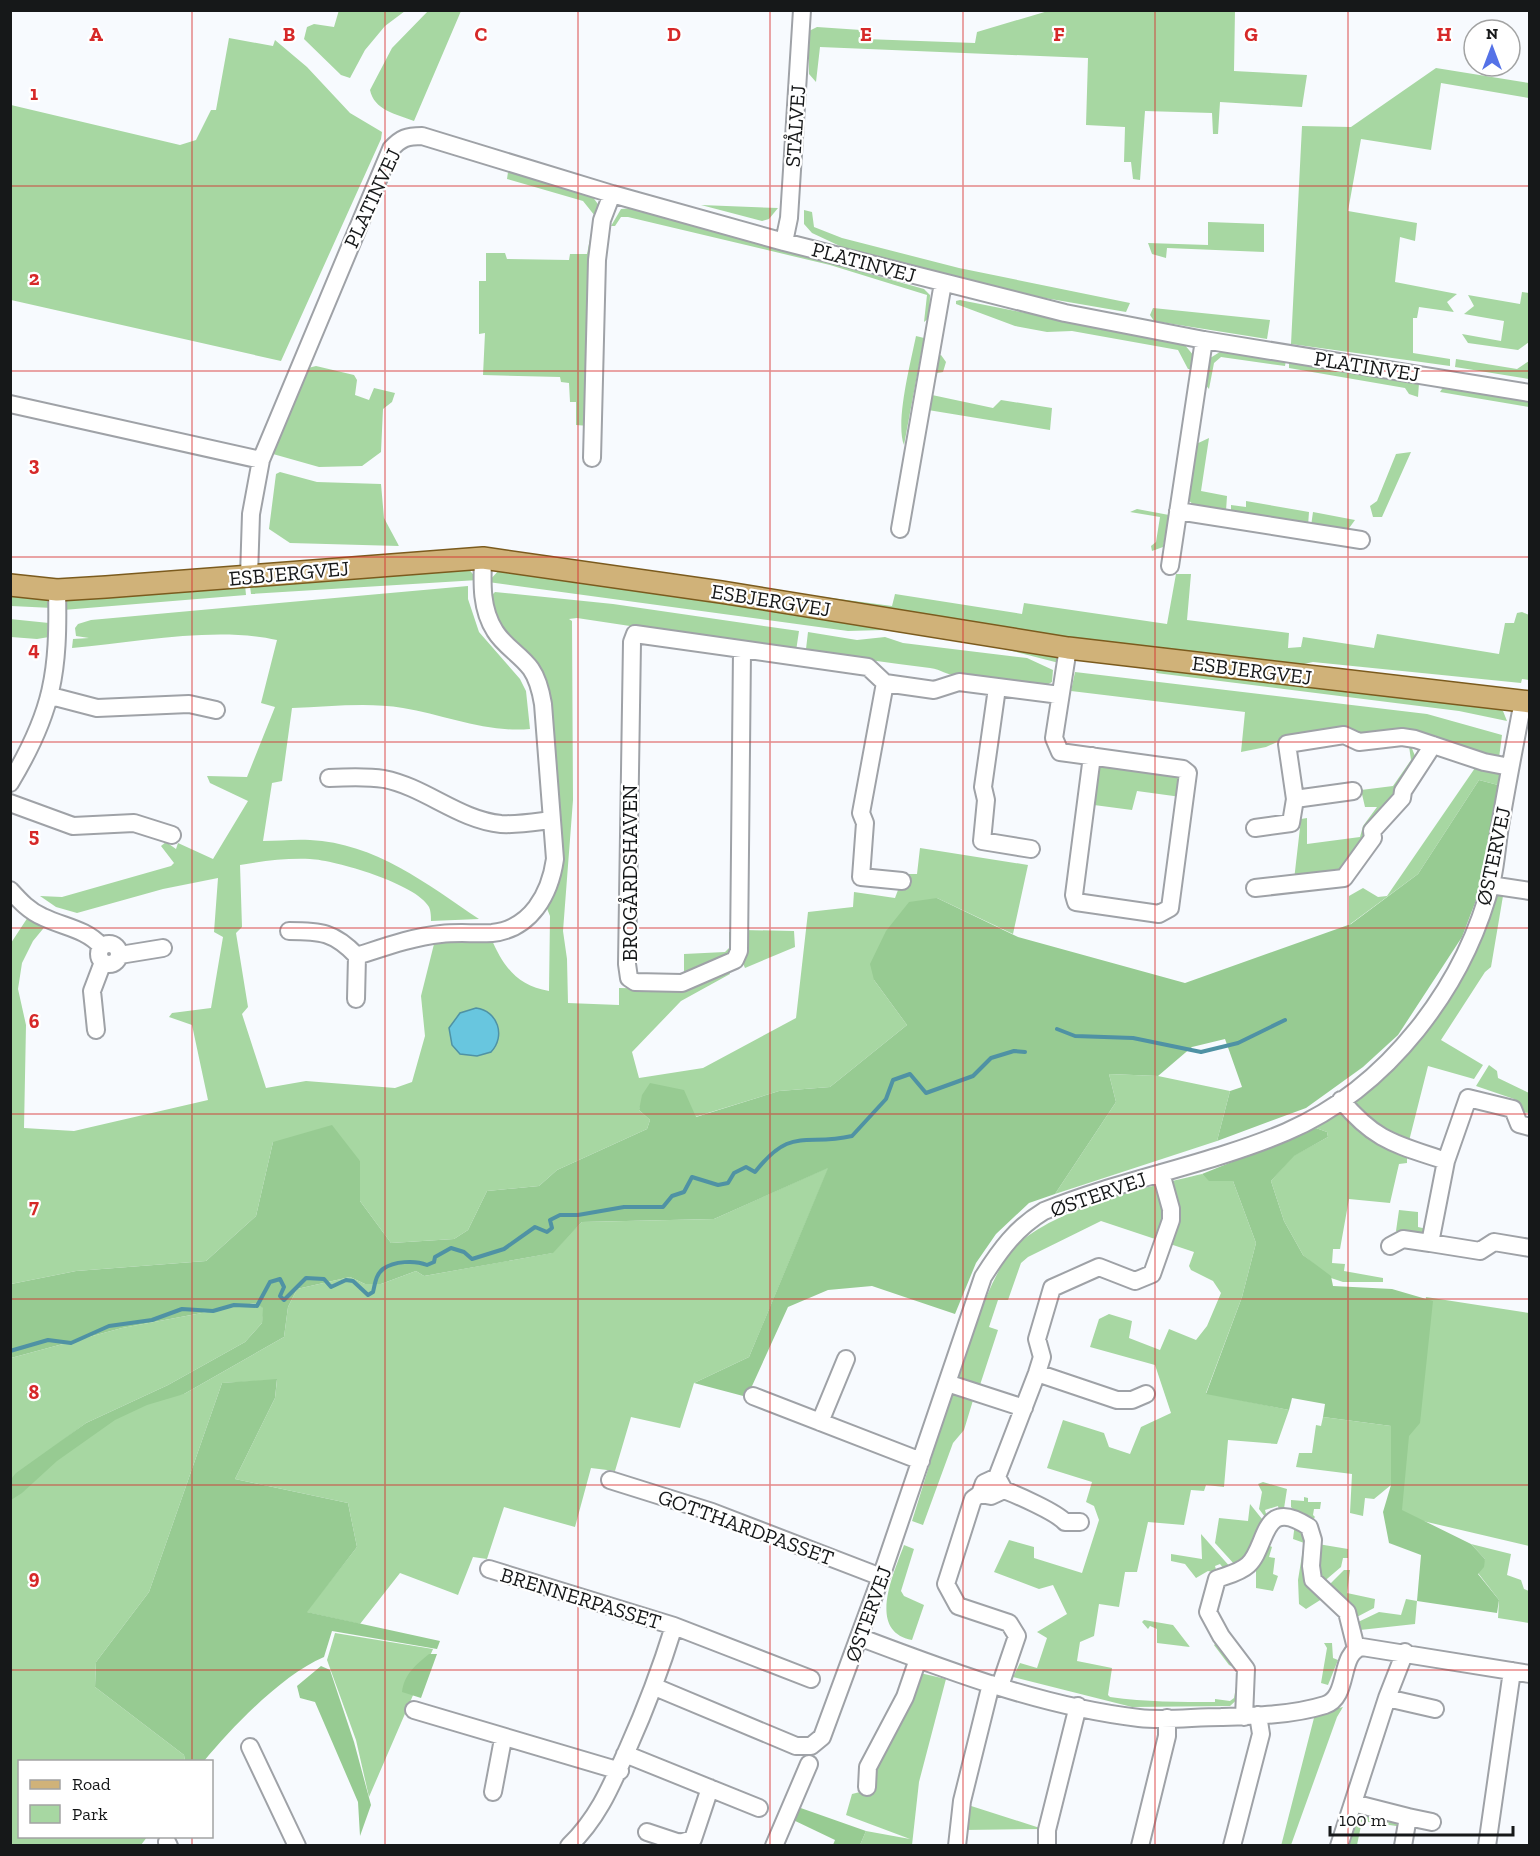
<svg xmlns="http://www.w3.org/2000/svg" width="1540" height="1856" font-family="'Zilla Slab',serif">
  <rect width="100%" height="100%" fill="#f7fafe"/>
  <path fill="#a7d7a2" d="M339 10 405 11 385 26 365 50 350 78 341 75 304 39 307 27 314 24 334 27Z
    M429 10 461 11 414 121C396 114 374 110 370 90L392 48Z
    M1235 10 1234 71 1307 75 1302 107 1220 102 1218 134H1213L1212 113 1145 111 1140 180 1133 179 1131 162H1124L1125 127 1086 125 1088 58 820 47 816 82 809 74V31L817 27 861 30 865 39 975 43 977 32 1048 11Z
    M229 38 273 46 275 40 307 67 350 113 382 132 381 139 281 361 11 300V105L180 145 196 140 211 110H216Z
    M1436 68 1529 83V98L1441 83 1431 150 1361 139 1348 211 1417 223 1415 241 1400 237 1395 282 1457 294 1447 302 1454 312 1419 307 1417 318H1413V353L1450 359V366L1291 344 1302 126 1351 127Z
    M508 172 592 196 600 207 599 227 593 225 595 216 583 201 507 179Z
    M701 205 778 208 769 219 762 221Z
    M633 208 924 289 930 295 929 318 924 322 927 295 830 265 628 217H621L615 226H611L621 209Z
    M804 210 812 212 814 227 842 238 959 268 1130 303 1126 312 1039 297 842 247 812 233 804 224Z
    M1208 222 1264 224V252L1167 248 1166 258 1152 254 1148 243 1208 245Z
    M591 234 596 235 589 426 576 425V402H570L569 383 561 382 560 377 483 375 485 333 479 334V281H486V253H505L507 259 569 260 570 254H587Z
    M1522 292 1529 293V342L1518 350 1468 343 1462 334 1501 341 1504 321 1464 314 1474 306 1468 295 1520 304Z
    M960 300 1184 344 1194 356 1193 369H1188L1178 350 1072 331 1047 332 1015 326 956 304V301Z
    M1153 308 1270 320 1267 339 1154 321 1150 315Z
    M916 336 924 338 904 445C895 422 911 361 916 336Z
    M1223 350 1286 360 1285 366 1221 357 1214 363 1209 389 1204 383 1207 360Z
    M941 355 946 362 943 372 937 373 932 395 993 408 1001 400 1052 408 1050 430 928 410 936 357Z
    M1456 359 1517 369 1529 361V379L1455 367Z
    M1289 361 1416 382 1419 383 1418 397 1409 394 1405 388 1289 368Z
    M316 366 354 375 357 380 355 395 369 400 374 388 395 393 392 402 383 409 381 452 362 466 319 467 273 454 308 368Z
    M1444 386 1529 401V407L1440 392Z
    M1209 438 1201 491 1227 496 1226 511 1195 506 1187 499 1194 445Z
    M1411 452 1382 517H1373L1370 506 1377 501 1396 454Z
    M280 472 317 482 381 484 384 518 399 546 290 543 269 529 276 474Z
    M1246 501 1309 512 1308 526 1231 512V505L1246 507Z
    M1137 509 1169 515 1163 547 1152 551 1151 546 1156 542 1160 517 1130 512Z
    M1313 512 1355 520 1347 531 1311 526Z
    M466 566 478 580 251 594 250 586 273 585 307 577Z
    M500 569 1054 649 1059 663 997 647 884 630 848 631 488 582Z
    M1176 574H1191L1187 620 1289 633 1288 648 1301 647 1303 637 1374 648 1377 634 1499 654 1505 623H1514L1517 613 1522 612 1529 615V680L1522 679 1521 683 1313 662 1285 668 1020 630 771 590 892 606 895 594 1022 614 1024 603 1167 624Z
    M245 585 246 595 63 610 67 601 76 595Z
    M468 586V599L479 632 520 679 526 691 530 729C487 733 445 715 403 708 367 702 328 707 292 708L282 781 272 783 263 841C279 841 294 839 310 840 375 843 427 884 479 919L431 921C431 918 431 911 429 907 417 884 335 860 310 859 286 858 263 861 240 865L242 927 236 933 248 1007 242 1014 266 1088 306 1081 395 1088 412 1082 425 1036 421 996 435 940 491 938C503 966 517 986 549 991L550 916 546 906 549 703 492 615 490 597 495 592 613 604 799 631 796 651 577 618 569 619 572 621 573 800 563 931 567 959 568 1003 619 1005V988L681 989 729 970 730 974 681 1001 632 1052 639 1078 703 1068 796 1018 808 912 853 907 854 892 895 898 904 874H917L920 848 1028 865 1013 934 937 898 874 980 907 1025 830 1087 779 1091 695 1117 642 1101 639 1110 650 1120 647 1129 557 1170 539 1186 487 1191 468 1230 454 1239 391 1243 360 1201V1161L273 1142 256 1216 206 1261 76 1271 11 1284V943L28 917 47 924 33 941 22 963 18 989 26 1025 24 1128 74 1131 208 1100 192 1025 169 1017 172 1013 211 1008 223 937 214 932 218 878 163 889 77 913 56 907 40 896 62 897 171 866 174 863 161 846 166 842 176 849 178 843 213 859 248 801 210 783 207 776 247 777 275 707 261 703 277 640C216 626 136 642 72 648L73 639 89 638 76 636 75 628 78 624 91 620Z
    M11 592 43 596 53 608 11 606Z
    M10 619 49 623V637L37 639 11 637Z
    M808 632 857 640 885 637 903 643 1027 658 1053 670 1052 682 1043 687 965 674C947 678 945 670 930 668 888 663 847 657 806 649Z
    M1158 664 1494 705 1503 711 1507 721 1459 711 1156 673Z
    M1075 672 1427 714 1502 735 1499 758 1420 732 1361 738 1284 739 1266 747 1241 752 1245 712 1071 691Z
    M1409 746H1411L1417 761 1341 873 1294 880 1301 819 1307 818V844L1360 837 1363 826 1377 807H1365L1361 790 1393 786 1411 760Z
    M1098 765 1180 774 1181 797 1137 791 1132 810 1094 805Z
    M1475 768 1501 772 1498 785 1479 780 1418 874 1349 925V896L1363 888 1378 897 1387 896Z
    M1496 894 1503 896 1491 967 1485 972 1441 1040 1483 1065 1474 1079 1428 1066 1409 1141 1380 1132 1353 1102C1370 1088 1387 1075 1402 1060 1448 1015 1477 954 1496 894Z
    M743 930 794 931 795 947 745 968 742 961Z
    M729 932H732L731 956 684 976V954L725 952 729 948Z
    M1489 1065 1497 1071 1498 1078 1529 1093V1113L1518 1112 1513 1104 1514 1099 1476 1086Z
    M1109 1074 1158 1076 1230 1091 1217 1141 1055 1194 1116 1102Z
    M1343 1111 1372 1140 1407 1156V1163L1399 1164 1390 1203 1349 1199 1340 1249H1333L1332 1263 1345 1264 1344 1271 1383 1278V1282H1343L1331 1278 1303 1255 1284 1221 1271 1181 1293 1156 1328 1137 1327 1132 1316 1128Z
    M829 1167 749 1357 694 1383 680 1428 631 1417 615 1471 591 1468 575 1527 504 1507 487 1559 473 1557 458 1595 400 1573 360 1624 306 1612 357 1547 348 1503 235 1479 275 1398 277 1380 222 1383 149 1592 96 1662 95 1687 184 1755 185 1761 20 1762V1836L147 1837 141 1845H11L10 1486 30 1468 155 1396 184 1394 284 1337 288 1307 297 1289 350 1277 365 1284H381L416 1271 424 1276 552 1253 582 1222 714 1219Z
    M1202 1174 1210 1181H1233L1256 1243 1242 1297 1206 1393 1289 1410 1277 1444 1228 1440 1224 1487 1206 1485 1204 1491 1191 1490 1184 1525 1148 1522 1137 1572H1125L1119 1607 1099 1604 1094 1636 1080 1642 1077 1661 1112 1668 1108 1695 1110 1697C1146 1702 1180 1702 1215 1702V1699L1230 1701 1234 1698 1239 1670 1229 1665 1214 1645 1217 1642 1243 1670 1242 1695 1230 1706 1132 1707 1013 1677 1020 1663 1037 1668 1047 1638 1037 1632 1067 1614 1053 1585 1039 1589 994 1572 1009 1540 1034 1547V1558L1082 1573 1099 1520 1094 1506 1086 1502 1092 1482 1047 1468 1063 1420 1104 1433 1109 1447 1130 1454 1141 1427 1171 1413 1155 1365 1090 1347 1099 1319 1109 1314 1132 1321 1129 1338 1160 1350 1169 1329 1196 1340 1207 1326 1221 1293 1213 1281 1191 1270 1189 1266 1194 1252 1101 1221 1028 1257 1021 1263 1008 1300H998L989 1327 998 1330 979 1388 956 1379C973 1339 983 1293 1007 1257 1036 1212 1150 1186 1202 1174Z
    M1399 1210 1418 1212V1227L1427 1229 1424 1235 1396 1231Z
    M1426 1297 1529 1313V1546L1393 1514Z
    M255 1303 264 1308 262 1323 245 1342 168 1385 86 1423 11 1479V1358L122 1328Z
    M953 1389 974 1397 964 1430 953 1443 923 1525 912 1521Z
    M1323 1417 1391 1426V1485L1374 1499 1365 1498 1363 1516 1350 1513 1352 1474 1296 1467 1299 1453H1312L1316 1425 1321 1426Z
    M1263 1482 1287 1489 1283 1515H1280L1278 1506 1265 1510 1268 1521 1259 1509 1262 1492 1258 1484Z
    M1304 1497 1308 1498V1502H1321L1320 1509H1314L1313 1515 1315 1517 1310 1523 1298 1516 1291 1507V1500L1304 1501Z
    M1250 1504 1266 1524 1253 1551 1235 1565 1215 1543 1219 1518 1248 1521Z
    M1295 1523 1303 1527 1325 1597 1306 1609 1299 1604 1298 1580 1303 1549 1306 1550 1307 1544 1293 1539Z
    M1201 1534 1232 1569H1224L1220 1564 1215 1566 1217 1573 1208 1571 1196 1578 1185 1564 1171 1561V1554L1202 1559Z
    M1263 1543 1272 1547 1269 1557 1275 1558 1273 1574 1278 1576 1273 1591 1256 1588V1564Z
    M1318 1544 1348 1549V1558H1343L1341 1567 1321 1584 1315 1562Z
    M1471 1544 1511 1554 1507 1575 1521 1580 1524 1589 1529 1591V1623L1498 1618 1499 1600 1478 1573 1485 1559Z
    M904 1545 914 1549 901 1591 904 1596 924 1605 912 1640C866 1631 894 1573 904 1545Z
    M1344 1570H1350L1347 1593 1375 1599 1374 1608 1353 1619 1326 1588Z
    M1406 1599 1417 1601 1415 1624 1360 1630 1356 1623 1379 1612 1401 1615Z
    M1144 1620 1173 1625 1190 1647 1157 1643V1629L1150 1626 1148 1629 1142 1622Z
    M335 1633 433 1649 369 1797 356 1740 327 1660Z
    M1324 1643H1332L1333 1658 1338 1660 1328 1685 1321 1683 1327 1648Z
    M920 1673 946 1679 919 1782 912 1845H860L866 1831 910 1839 846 1815 852 1794 876 1788 873 1766Z
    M1343 1707 1337 1717 1291 1845 1281 1846 1315 1714Z
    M968 1805 1043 1829 963 1830Z
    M1355 1812 1398 1819 1403 1827 1362 1821 1357 1845 1343 1846Z"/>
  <path fill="#97cb92" d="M1479 780 1498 785 1478 895 1462 937 1398 1035 1363 1067 1306 1108 1217 1141 1230 1091 1242 1087 1225 1039 1192 1047 1158 1076 1109 1074 1116 1102 1055 1194 1029 1203 996 1234 976 1263 955 1314 872 1286 828 1290 788 1307 747 1397 694 1383 749 1357 828 1168 714 1219 582 1222 553 1253 424 1276 416 1271 381 1284H365L350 1277 297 1289 288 1307 284 1337 184 1394 147 1405 115 1420 57 1461 22 1493 11 1500V1479L16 1473 86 1423 168 1385 245 1342 262 1323 263 1308 255 1303 122 1328 11 1358V1284L76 1271 206 1261 256 1216 273 1142 332 1125 360 1161V1201L391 1243 454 1239 468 1230 487 1191 539 1186 557 1170 647 1129 650 1120 639 1110 642 1095 650 1083 684 1090 696 1117 779 1091 830 1087 907 1025 874 980 870 964 886 931 909 902 937 898 1018 937 1185 983 1351 924 1418 874Z
    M1316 1128 1327 1132 1328 1137 1294 1156 1271 1181 1284 1221 1303 1255 1331 1276 1333 1286 1392 1289 1433 1301 1420 1423 1409 1436 1402 1510 1471 1544 1485 1559 1484 1567 1478 1574 1499 1600 1497 1613 1417 1601 1421 1555 1389 1543 1383 1512 1391 1485V1426L1323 1417 1325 1404 1292 1398 1289 1410 1206 1394 1242 1297 1256 1243 1233 1181H1209L1202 1174Z
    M277 1379 275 1398 235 1479 348 1503 357 1547 307 1612 440 1641 437 1649 332 1631 324 1657C282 1675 233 1726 204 1761H185L184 1755 95 1687 96 1662 149 1592 222 1383Z
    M429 1654H437L421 1698 402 1692C404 1674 416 1665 429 1654Z
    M321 1666 330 1670 354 1742 371 1805 360 1836 358 1802 315 1702 300 1698 297 1686Z
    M795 1806 866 1831 860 1845H833L835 1840 789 1818Z"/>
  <path fill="#68c6df" stroke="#4f92a4" stroke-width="1.5" d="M476 1008C498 1011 506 1036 491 1052L477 1056 460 1054 452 1045 449 1028 460 1013Z"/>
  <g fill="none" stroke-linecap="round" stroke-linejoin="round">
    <path stroke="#4f92a4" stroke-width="4" d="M1057 1029 1075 1036 1133 1038 1201 1052 1238 1043 1285 1020
      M10 1351 48 1340 71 1343 109 1326 152 1320 182 1309 213 1311 234 1305 257 1306 270 1282 280 1279 284 1287 280 1296 284 1300 306 1278 324 1279 331 1287 346 1280 353 1281 368 1295 373 1292C375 1284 376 1274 383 1269 394 1261 415 1260 427 1265L434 1262 435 1257 451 1248 464 1252 472 1259 504 1249 535 1227 547 1232 552 1228 550 1220 560 1215H578L624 1207H663L672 1196 684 1192 692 1177 718 1185 728 1183 734 1173 746 1167 755 1172C792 1125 805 1147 852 1136L886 1099 893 1080 910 1074 926 1093 973 1076 991 1058 1014 1051 1025 1052"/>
    <g stroke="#9fa2a7" stroke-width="20">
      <path id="minor" d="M784 242 789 218 802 10
        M10 404 261 460
        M592 458 597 260 602 220 612 194
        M1178 511 1361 540
        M900 529 943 283
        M1170 566 1204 340
        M249 576 251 514 261 460 391 149C401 138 407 136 422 136L612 194 784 242 1065 313 1204 340 1530 393
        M1068 648 1054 738 1060 752 1183 769 1188 773 1170 908 1159 914 1076 902 1074 895 1092 756
        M742 650 739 951 735 960 682 983 635 982 629 978 627 964 632 642 635 634 868 667 885 683 934 690 959 682 1060 695
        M885 683 861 813 865 823 861 877 902 881
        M997 688 983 787 986 800 982 841 1031 849
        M51 696 97 708 189 704 216 710
        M329 778C347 777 366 776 384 779 425 787 459 820 501 824 518 825 535 822 551 820
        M10 783C53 712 59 672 57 590
        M1353 791 1295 799 1287 744 1344 735 1359 742 1402 737 1415 739 1484 762 1510 767
        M10 803 73 826 134 823 172 835
        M1255 828 1291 823 1295 799
        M1490 885 1530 891
        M1255 888 1344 878 1373 838 1372 831 1402 798 1403 791 1433 745
        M10 890C20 901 29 911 43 917 64 927 86 929 101 946
        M289 931C321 931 334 932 357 956L356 999
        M99 954a10 10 0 1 1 20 0a10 10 0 1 1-20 0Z
        M120 955 163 948
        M357 956C385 947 412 937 441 934 458 932 475 934 492 933 531 929 550 894 555 859L543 704C541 692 538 679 531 669 521 655 504 646 495 631 481 609 482 584 483 558
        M96 1030 92 991 103 962
        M1341 1100C1376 1142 1396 1144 1446 1161
        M1530 1127 1519 1124 1513 1109 1468 1098 1446 1161 1430 1243 1480 1251 1494 1242 1530 1248
        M1390 1246 1403 1239 1430 1243
        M1037 1373 1117 1400H1132L1146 1394
        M947 1383 1024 1408
        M753 1396 921 1461
        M820 1422 846 1359
        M997 1477 1004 1490 991 1496 980 1494 984 1483 997 1477 1037 1373 1042 1357 1037 1339 1052 1288 1099 1267 1135 1281 1152 1274 1171 1220V1209L1161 1173
        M610 1480 712 1512 881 1577
        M1004 1490C1017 1495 1056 1512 1065 1522H1080
        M980 1494 973 1499 946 1584 958 1606 1009 1623 1017 1636 1000 1686
        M489 1569 674 1626 811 1679
        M859 1637C949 1671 1043 1707 1139 1718 1166 1721 1194 1717 1221 1717 1255 1716 1293 1715 1325 1705 1350 1697 1338 1653 1362 1647L1530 1674
        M655 1687 796 1746H811L822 1737 881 1577 983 1277C1000 1250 1016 1228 1044 1211 1123 1179 1208 1165 1286 1132 1388 1088 1465 987 1492 880 1496 863 1497 844 1500 826 1507 784 1515 743 1523 701
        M1387 1698 1435 1709
        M414 1710 620 1771
        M1244 1717 1246 1669 1221 1636 1208 1612 1217 1579C1227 1575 1239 1573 1248 1565 1268 1547 1261 1495 1309 1527L1313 1540 1311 1566 1313 1580 1347 1612 1356 1648
        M250 1747 297 1846
        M625 1754 759 1808
        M867 1787 868 1767 905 1697 918 1659
        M493 1792 503 1739
        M1353 1803 1408 1817 1403 1846
        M1408 1817 1432 1822
        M647 1832 680 1843 693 1839 710 1788
        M167 1842 169 1846
        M569 1846C599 1817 612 1784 628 1748 646 1708 661 1668 674 1626
        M774 1846 809 1764
        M957 1846 962 1801 991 1684
        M1047 1846V1830L1078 1706
        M1140 1846 1167 1736V1718
        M1232 1846 1261 1734 1258 1715
        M1339 1846 1387 1698 1405 1652
        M1487 1846 1512 1671"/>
    </g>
    <g stroke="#7b5b1e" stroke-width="24">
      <path id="major" d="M10 585 57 590 106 587 483 558 721 592 1068 648 1530 702"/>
    </g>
    <use href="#minor" stroke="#fff" stroke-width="16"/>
    <use href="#major" stroke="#d0b279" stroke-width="21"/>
  </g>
  <path fill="none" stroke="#d62828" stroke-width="1.5" stroke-opacity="0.55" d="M192 10V1762M385 10V1846M578 10V1846M770 10V1846M963 10V1846M1155 10V1846M1348 10V1846M10 186H1530M10 371H1530M10 557H1530M10 742H1530M10 928H1530M10 1114H1530M10 1299H1530M10 1485H1530M10 1670H1530M192 1836V1846"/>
  <g text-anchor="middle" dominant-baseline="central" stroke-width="4.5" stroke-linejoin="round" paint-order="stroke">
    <g font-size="21" fill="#161819" stroke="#fff">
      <text transform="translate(795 126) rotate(-86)">STÅLVEJ</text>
      <text transform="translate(372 198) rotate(-65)">PLATINVEJ</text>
      <text transform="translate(864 262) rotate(15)">PLATINVEJ</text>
      <text transform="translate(1367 366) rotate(9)">PLATINVEJ</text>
      <text transform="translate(289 573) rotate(-5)">ESBJERGVEJ</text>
      <text transform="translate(771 600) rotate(9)">ESBJERGVEJ</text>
      <text transform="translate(1252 670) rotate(7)">ESBJERGVEJ</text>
      <text transform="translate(1493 856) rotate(-78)">ØSTERVEJ</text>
      <text transform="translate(629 873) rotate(-90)">BROGÅRDSHAVEN</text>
      <text transform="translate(1098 1194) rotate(-19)">ØSTERVEJ</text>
      <text transform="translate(746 1527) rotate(20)">GOTTHARDPASSET</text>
      <text transform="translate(581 1598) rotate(17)">BRENNERPASSET</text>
      <text transform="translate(868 1614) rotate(-70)">ØSTERVEJ</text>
    </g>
  </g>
  <g font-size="20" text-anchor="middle" font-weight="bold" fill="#d62828" stroke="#fff" stroke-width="4.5" stroke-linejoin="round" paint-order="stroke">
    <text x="96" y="41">A</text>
    <text x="289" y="41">B</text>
    <text x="481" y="41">C</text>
    <text x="674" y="41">D</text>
    <text x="866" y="41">E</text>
    <text x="1059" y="41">F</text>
    <text x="1251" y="41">G</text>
    <text x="1444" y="41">H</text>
    <text x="34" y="100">1</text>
    <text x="34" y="285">2</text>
    <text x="34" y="471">3</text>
    <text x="34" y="656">4</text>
    <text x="34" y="842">5</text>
    <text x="34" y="1028">6</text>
    <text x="34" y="1213">7</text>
    <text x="34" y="1399">8</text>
    <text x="34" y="1584">9</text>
  </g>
  <rect width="1540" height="1856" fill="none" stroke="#161819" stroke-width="24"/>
  <rect x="18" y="1760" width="195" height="78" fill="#ffffff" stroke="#a2a3a3" stroke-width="1.5"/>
  <rect x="30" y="1780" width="30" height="9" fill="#d0b279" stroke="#a2a3a3" stroke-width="1.5"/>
  <text x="72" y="1790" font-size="18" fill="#161819">Road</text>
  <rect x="30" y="1805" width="30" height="18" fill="#a7d7a2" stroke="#a2a3a3" stroke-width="1.5"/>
  <text x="72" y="1820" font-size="18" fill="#161819">Park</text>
  <g transform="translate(1492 48)"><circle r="28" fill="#ffffff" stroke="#a2a3a3" stroke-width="1.5"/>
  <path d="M0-4.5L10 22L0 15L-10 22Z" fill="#5572e7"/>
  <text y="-9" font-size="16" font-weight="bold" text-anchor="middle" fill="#161819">N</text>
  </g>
  <path d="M1330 1826v9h183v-9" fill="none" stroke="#161819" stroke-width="3"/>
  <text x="1339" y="1826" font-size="18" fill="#161819" stroke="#ffffff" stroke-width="4.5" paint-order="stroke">100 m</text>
</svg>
